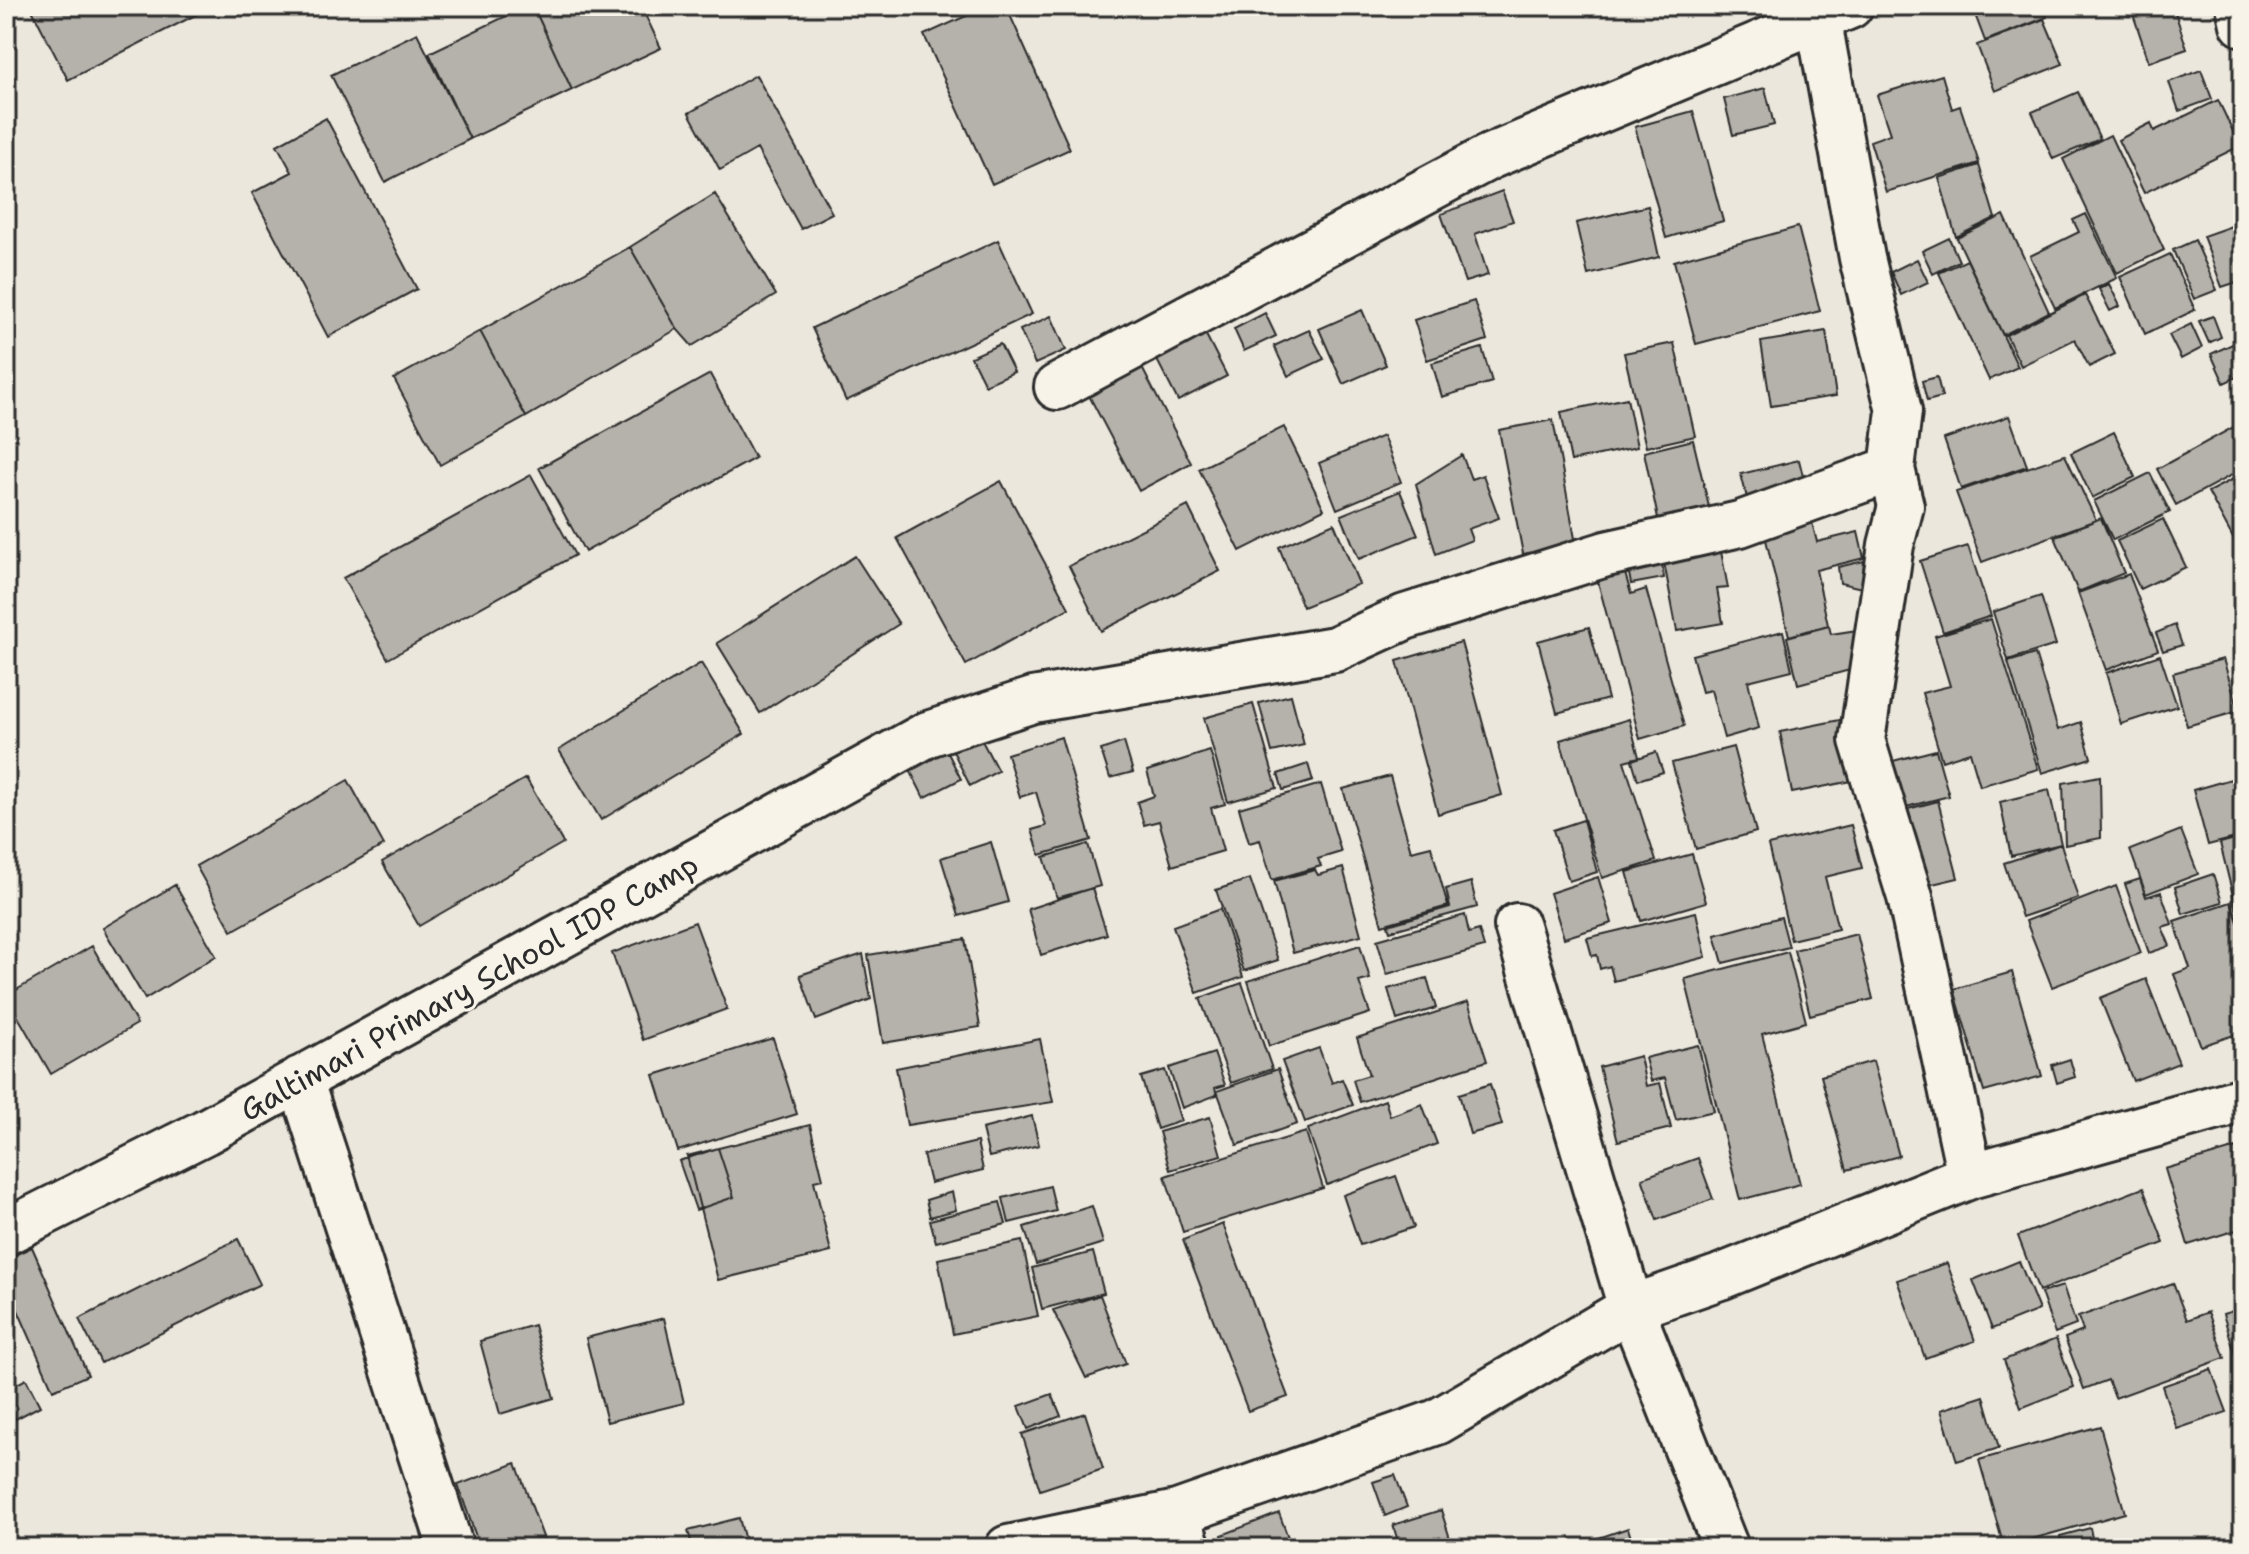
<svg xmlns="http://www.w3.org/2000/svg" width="2249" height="1554" font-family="'Shantell Sans',sans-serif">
  <rect width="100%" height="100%" fill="#ebe7dd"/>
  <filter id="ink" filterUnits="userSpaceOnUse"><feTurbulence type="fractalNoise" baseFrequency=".0125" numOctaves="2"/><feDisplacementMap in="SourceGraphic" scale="16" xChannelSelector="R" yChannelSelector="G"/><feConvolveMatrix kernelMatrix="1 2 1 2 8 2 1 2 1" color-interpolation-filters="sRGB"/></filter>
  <g filter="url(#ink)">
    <path fill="#b5b2ab" stroke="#2b2b2b" stroke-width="2" d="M30 6H213L68 80Z
      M527 6H533L572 90 470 139 429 53Z
      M533 6H641L661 48 572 90Z
      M988 6H1006L1070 149 992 184 924 35Z
      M1981 6H2042L2047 17 1985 41 1973 9Z
      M2136 6H2173L2187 49 2149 62 2131 8Z
      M2044 19 2063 64 1995 91 1977 45Z
      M417 33 470 139 385 182 331 75Z
      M2201 70 2212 99 2179 111 2169 82Z
      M756 75 832 213 801 229 757 149 720 170 689 113Z
      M1942 75 1952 109 1960 106 1979 163 1886 192 1870 141 1890 134 1877 95Z
      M1765 88 1774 125 1733 135 1724 99Z
      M2078 92 2100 139 2053 159 2032 112Z
      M2218 100 2240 146 2144 193 2118 140 2151 123 2154 131Z
      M1693 111 1723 221 1666 238 1635 127Z
      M326 118 417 289 328 337 252 193 292 172 277 145Z
      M2110 135 2164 250 2117 273 2063 159Z
      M1979 165 1995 218 1956 237 1939 178Z
      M1502 191 1513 221 1475 234 1488 275 1465 282 1441 214Z
      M715 194 776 295 692 346 677 329 630 247Z
      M1648 206 1659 257 1588 275 1576 223Z
      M2086 214 2117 278 2055 308 2030 256 2079 232 2073 220Z
      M2004 215 2049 312 2003 335 1957 238Z
      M2243 222V280L2222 287 2203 236Z
      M1798 227 1820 311 1696 344 1674 261Z
      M1949 238 1959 261 1933 274 1922 251Z
      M998 240 1032 314 846 401 812 328Z
      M2195 240 2217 290 2194 299 2173 250Z
      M630 247 677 329 526 417 480 331Z
      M2170 254 2195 310 2145 334 2120 277Z
      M1917 259 1928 282 1901 295 1891 272Z
      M1967 260 2018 367 1989 380 1939 273Z
      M2109 284 2120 306 2110 311 2099 289Z
      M2085 295 2115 354 2089 367 2075 339 2021 366 2006 335Z
      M1474 301 1487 340 1427 360 1414 320Z
      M1362 310 1386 365 1343 384 1319 329Z
      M1265 313 1276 336 1244 351 1234 329Z
      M1051 316 1066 350 1035 364 1020 330Z
      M2213 316 2221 337 2209 343 2199 321Z
      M2191 324 2202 348 2181 359 2169 335Z
      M1309 330 1324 359 1288 376 1274 346Z
      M480 331 526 417 440 465 394 379Z
      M1826 331 1836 396 1771 406 1761 342Z
      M1205 333 1227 376 1178 401 1156 358Z
      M2243 339V374L2224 383 2211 354Z
      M1674 343 1695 436 1646 447 1624 353Z
      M1000 344 1014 372 985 385 971 357Z
      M1482 348 1492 382 1442 397 1432 363Z
      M1138 360 1191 463 1139 491 1085 388Z
      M710 374 755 458 585 552 539 468Z
      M1937 377 1942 397 1927 401 1922 381Z
      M1627 398 1637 447 1571 461 1561 412Z
      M2009 416 2027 466 1961 489 1944 439Z
      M1553 420 1576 544 1523 554 1499 430Z
      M2239 424 2243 431V469L2176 505 2157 469Z
      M1284 427 1324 509 1240 551 1199 469Z
      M2114 432 2135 477 2092 498 2071 453Z
      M1383 436 1401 482 1337 509 1319 463Z
      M1693 440 1710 511 1659 523 1644 452Z
      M1462 455 1471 479 1483 475 1499 518 1468 529 1472 540 1436 554 1416 484Z
      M2065 455 2096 520 1982 562 1956 492Z
      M1799 460 1806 488 1748 502 1741 474Z
      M2150 473 2170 512 2113 540 2094 501Z
      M2243 474V536L2234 540 2208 492Z
      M531 475 575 555 388 659 343 578Z
      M1001 481 1069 608 966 665 897 538Z
      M1400 491 1418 535 1359 559 1341 515Z
      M1188 506 1220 571 1101 631 1069 566Z
      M1810 515 1817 542 1858 532 1864 558 1816 570 1828 625 1789 636 1763 527Z
      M2101 518 2124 573 2078 592 2055 537Z
      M2163 519 2186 567 2140 589 2117 541Z
      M1334 523 1359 584 1303 607 1279 547Z
      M1719 541 1728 588 1717 589 1723 623 1677 631 1662 552Z
      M1968 546 1991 616 1943 632 1920 561Z
      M1660 552 1664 578 1631 584 1626 558Z
      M855 556 899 624 760 713 717 643Z
      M1864 561 1862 588 1840 583 1838 567Z
      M1622 563 1631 594 1646 589 1684 726 1640 739 1595 571Z
      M2129 574 2158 650 2106 670 2078 593Z
      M2041 596 2056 645 2008 660 1993 612Z
      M1991 619 2038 769 1980 786 1970 752 1942 761 1922 693 1950 686 1935 636Z
      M2175 625 2182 645 2163 651 2156 633Z
      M1829 626 1831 634 1857 630 1850 670 1798 684 1787 637Z
      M1589 627 1608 699 1557 713 1538 641Z
      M1783 631 1792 670 1748 681 1759 728 1724 738 1711 690 1702 692 1692 655Z
      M1461 642 1502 795 1438 814 1397 661Z
      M2035 654 2058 730 2081 722 2091 758 2042 773 2008 662Z
      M2160 655 2177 706 2121 724 2106 673Z
      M2223 659 2239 711 2187 726 2173 673Z
      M701 663 744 734 601 820 559 750Z
      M1291 695 1304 745 1272 752 1259 703Z
      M1253 704 1277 788 1228 802 1204 718Z
      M1629 719 1639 757 1624 761 1656 861 1602 878 1560 740Z
      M1840 720 1852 781 1792 793 1780 732Z
      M979 735 998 771 970 786 952 749Z
      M1061 737 1091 840 1040 855 1032 830 1046 826 1036 792 1020 797 1007 754Z
      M1124 742 1133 772 1110 778 1101 750Z
      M1733 747 1756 832 1696 849 1672 763Z
      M1936 750 1949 796 1906 807 1893 761Z
      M947 751 961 779 924 798 910 770Z
      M1210 751 1225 804 1211 808 1223 851 1172 866 1159 821 1144 825 1137 802 1154 796 1147 771Z
      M1656 752 1663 772 1638 780 1632 760Z
      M1308 764 1313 781 1283 790 1278 774Z
      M1390 776 1411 851 1431 846 1448 906 1382 925 1343 789Z
      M2100 776 2101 838 2065 845 2063 783Z
      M2238 777 2243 794V836L2208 845 2193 790Z
      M526 778 563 843 419 926 382 862Z
      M348 780 384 845 232 931 196 866Z
      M1321 784 1341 852 1318 859 1321 866 1272 880 1260 840 1249 843 1239 808Z
      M2049 790 2061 844 2011 856 2000 802Z
      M1938 801 1958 878 1928 885 1908 809Z
      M1583 820 1597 872 1569 881 1553 830Z
      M1851 825 1862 868 1825 877 1838 929 1791 940 1768 845Z
      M2181 830 2198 874 2146 894 2130 850Z
      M2243 837V919L2239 920 2220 843Z
      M991 842 1008 902 959 916 941 858Z
      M1088 844 1100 886 1057 898 1044 857Z
      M2061 844 2078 898 2022 917 2004 863Z
      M1692 854 1706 902 1641 921 1627 872Z
      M1343 868 1361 935 1293 953 1274 881 1315 870 1318 875Z
      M2213 874 2222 902 2183 914 2175 887Z
      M1598 877 1612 923 1564 938 1550 893Z
      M1250 879 1278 960 1244 971 1216 890Z
      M2140 879 2146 897 2161 892 2172 924 2162 927 2170 946 2149 953 2125 884Z
      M1471 882 1477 907 1390 931 1388 925 1450 907 1446 889Z
      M175 885 216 956 145 999 103 928Z
      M2116 886 2141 953 2052 987 2026 921Z
      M1092 888 1107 934 1041 955 1028 909Z
      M2231 902 2238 922 2243 921V1032L2201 1046 2174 974 2190 968 2174 921Z
      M1220 909 1243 977 1197 993 1173 926Z
      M1696 912 1706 957 1614 981 1610 966 1600 969 1597 955 1592 956 1587 938Z
      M1465 915 1469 933 1479 930 1484 947 1387 974 1377 940Z
      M1781 917 1789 947 1723 963 1715 935Z
      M695 922 727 1009 643 1040 612 953Z
      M1857 934 1873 999 1810 1015 1794 950Z
      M965 939 980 1027 883 1043 868 955Z
      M1360 945 1370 979 1359 982 1370 1013 1269 1046 1248 981Z
      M92 946 137 1024 51 1074 6 996Z
      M1788 952 1806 1022 1762 1034 1800 1184 1740 1200 1685 979Z
      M863 954 871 999 816 1020 800 975Z
      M2012 972 2042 1076 1984 1092 1954 989Z
      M1427 978 1436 1008 1397 1020 1388 989Z
      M2146 979 2179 1063 2133 1081 2100 998Z
      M1242 983 1272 1069 1231 1083 1200 998Z
      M1468 1002 1487 1061 1360 1102 1353 1080 1369 1075 1357 1038Z
      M773 1038 797 1114 678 1151 654 1075Z
      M1040 1039 1053 1102 907 1125 896 1068Z
      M1698 1045 1714 1111 1676 1120 1665 1078 1651 1081 1645 1058Z
      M1319 1048 1332 1083 1342 1079 1353 1105 1305 1122 1282 1061Z
      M1214 1053 1225 1085 1215 1088 1217 1095 1182 1108 1169 1068Z
      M1640 1056 1646 1086 1660 1083 1671 1128 1618 1141 1599 1067Z
      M2070 1059 2075 1077 2057 1083 2052 1065Z
      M1873 1061 1899 1156 1847 1170 1821 1076Z
      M1278 1069 1297 1124 1237 1145 1217 1091Z
      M1165 1070 1181 1121 1157 1129 1141 1077Z
      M1490 1084 1502 1125 1470 1134 1459 1094Z
      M1385 1100 1390 1116 1422 1104 1437 1144 1327 1185 1308 1129Z
      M1032 1116 1039 1145 989 1157 982 1129Z
      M1210 1117 1221 1155 1170 1170 1159 1132Z
      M810 1125 823 1179 814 1181 831 1252 718 1280 687 1156Z
      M1306 1132 1323 1188 1183 1232 1165 1176Z
      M977 1142 983 1170 930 1183 923 1155Z
      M2243 1146V1228L2188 1245 2165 1169Z
      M718 1148 734 1197 696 1210 679 1161Z
      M1698 1158 1713 1199 1657 1220 1642 1178Z
      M1396 1176 1414 1227 1360 1245 1343 1195Z
      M1050 1186 1056 1211 1009 1223 1003 1198Z
      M2143 1188 2164 1243 2039 1291 2018 1236Z
      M952 1192 956 1210 930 1217 926 1200Z
      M1000 1202 1006 1224 936 1242 930 1220Z
      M1092 1206 1103 1243 1036 1264 1024 1227Z
      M1223 1224 1288 1397 1248 1411 1183 1240Z
      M238 1239 260 1284 101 1363 79 1319Z
      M1022 1241 1038 1316 953 1334 938 1259Z
      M32 1247 88 1375 53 1390 6 1283V1259Z
      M1093 1252 1104 1293 1042 1309 1032 1268Z
      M2019 1261 2039 1310 1992 1329 1973 1280Z
      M1947 1263 1975 1341 1925 1358 1897 1280Z
      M2173 1283 2187 1320 2208 1312 2225 1358 2115 1398 2108 1380 2084 1389 2065 1338 2083 1331 2078 1317Z
      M2063 1286 2076 1325 2055 1333 2041 1293Z
      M1100 1295 1126 1364 1086 1378 1053 1310Z
      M2243 1308V1380L2223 1314Z
      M664 1318 684 1403 607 1422 586 1338Z
      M534 1325 554 1398 500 1414 480 1341Z
      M2056 1339 2074 1387 2021 1408 2004 1360Z
      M2211 1369 2227 1412 2177 1429 2162 1386Z
      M26 1379 40 1406 6 1424V1390Z
      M1052 1394 1061 1416 1028 1429 1019 1406Z
      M1984 1396 1999 1448 1957 1461 1941 1410Z
      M1085 1413 1103 1469 1040 1490 1022 1434Z
      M2100 1426 2125 1513 2004 1547 1979 1460Z
      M516 1463 547 1548H480L458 1485Z
      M1395 1475 1407 1507 1385 1516 1373 1482Z
      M1441 1510 1453 1548H1400L1393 1525Z
      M1279 1513 1292 1548H1227L1222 1535Z
      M739 1518 747 1548H693L688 1531Z
      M1628 1528 1634 1548H1569Z
      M2090 1528 2094 1548H2063L2060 1536Z"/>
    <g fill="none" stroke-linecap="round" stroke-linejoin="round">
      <g stroke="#2b2b2b" stroke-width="50">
        <path id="street" d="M1816 6 1862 258 1899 411 1892 469 1901 506 1891 545 1862 740 1910 897 1970 1176
          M2239 6 2243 24
          M1057 387 1489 157 1850 6
          M1517 926 1631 1308 1726 1548
          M300 1079 451 1548
          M6 1232 205 1132 928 734 1033 700 1335 649 1405 617 1606 554 1740 524 1892 469
          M1177 1513 1188 1548
          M1008 1548 1177 1513 1437 1422 1631 1308 1720 1277 1970 1176 2243 1100"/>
      </g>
      <use href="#street" stroke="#f7f3e8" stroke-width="44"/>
    </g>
  </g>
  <g text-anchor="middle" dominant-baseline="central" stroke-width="6" stroke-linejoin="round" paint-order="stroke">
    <g font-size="30" fill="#2b2b2b" stroke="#f7f3e8">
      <text transform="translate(469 987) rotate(-29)">Galtimari Primary School IDP Camp</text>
    </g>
  </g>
  <rect width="2249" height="1554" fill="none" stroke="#f7f3e8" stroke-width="32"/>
  <rect x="16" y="16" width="2217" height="1522" fill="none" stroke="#2b2b2b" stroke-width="3" filter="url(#ink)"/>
</svg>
